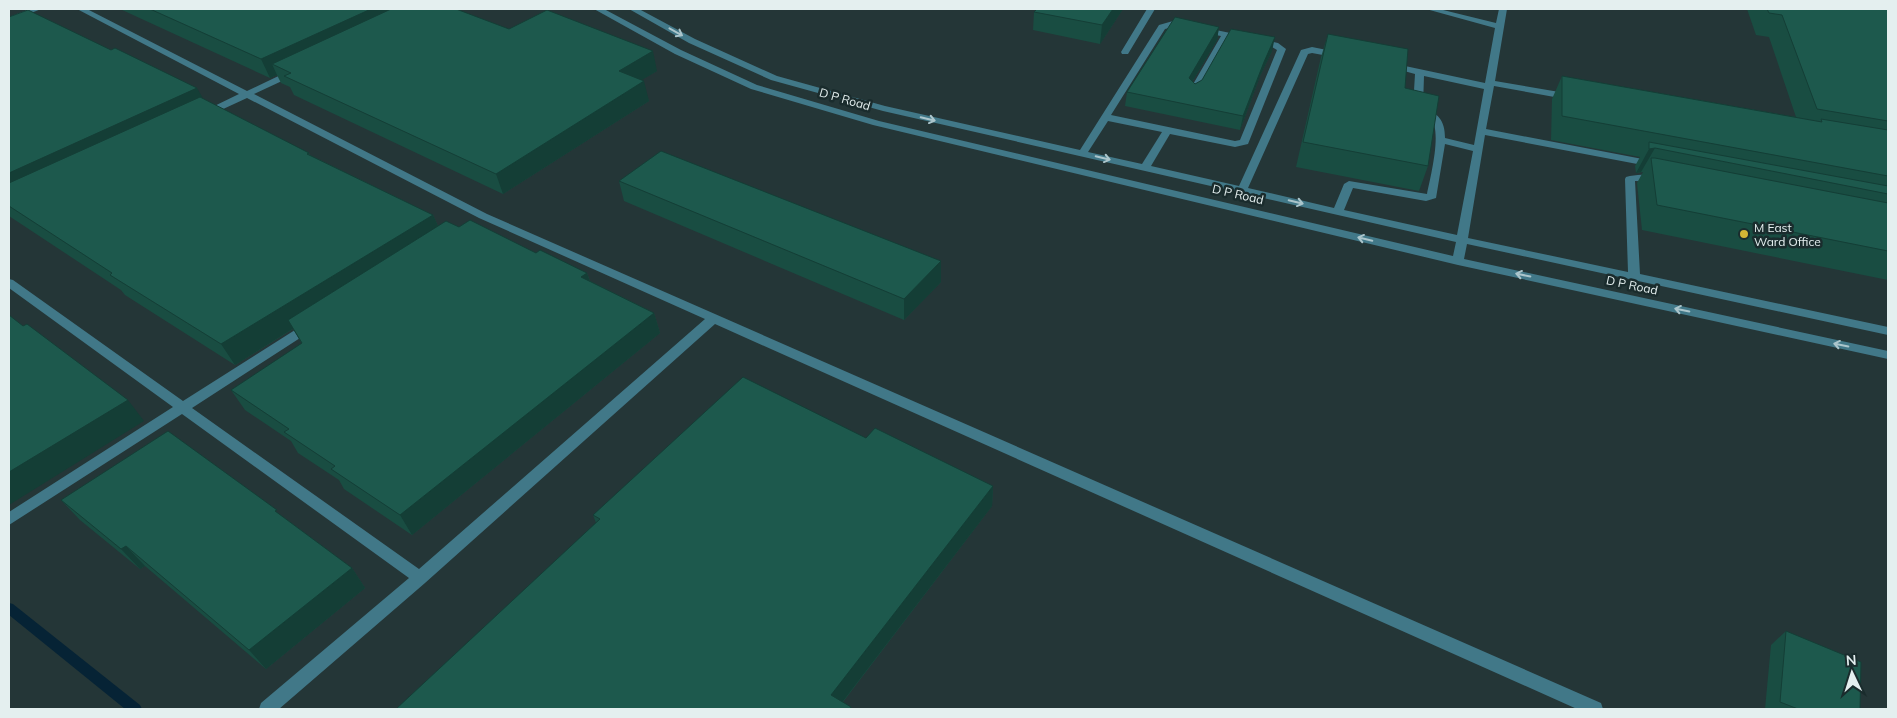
<svg xmlns="http://www.w3.org/2000/svg" width="1897" height="718" font-family="Mulish,sans-serif">
  <rect width="100%" height="100%" fill="#243637"/>
  <g fill="none" stroke-linecap="round" stroke-linejoin="round">
    <path fill="#062335" fill-rule="evenodd" d="M9 603 13 604 140 705 142 709H125L9 615Z"/>
    <path fill="#417888" fill-rule="evenodd" d="M30 9H41L9 22V17Z
      M77 9H87L247 91 291 70H297V74L254 94 487 214 1601 703 1603 709H1577L715 324 425 583 279 709H259L261 703 409 578 182 414 9 525V512L173 407 9 288V279L13 280 183 401 306 323H314L316 326 314 329 192 408 419 569 705 319 479 218 247 98 208 116H202V112L239 94Z
      M594 9H604L681 50 757 85 879 121 1453 256 1456 242 883 111 771 80 689 43 629 9H639L695 39 777 76 885 106 1080 150 1159 25 1173 21 1278 43 1286 49 1248 144 1235 147 1170 134 1151 166 1239 186 1301 50 1312 47 1342 53 1343 55 1339 58 1312 53 1308 54 1248 188 1334 208 1344 184 1349 181 1427 194C1430 178 1443 130 1430 117 1425 113 1418 112 1413 107L1415 74 1386 66 1391 63 1485 83 1495 28 1426 9H1439L1496 23 1499 9H1507L1495 81 1571 94 1576 97 1571 100 1494 86 1486 129 1653 161 1658 164 1653 167 1485 135 1468 238 1628 272 1625 179 1626 177C1637 174 1651 173 1660 180L1659 182 1635 181 1640 274 1888 327V335L1467 244 1464 259 1888 351V359L1458 265 873 125 751 89 675 54ZM1173 27 1221 36 1188 93 1193 96 1198 93 1229 38 1272 47 1277 50 1240 140 1235 141 1111 115 1165 29ZM1424 76 1484 89 1474 145 1445 138C1445 120 1438 114 1423 106ZM1108 121 1162 132 1142 164 1088 152ZM1445 144 1473 151 1457 235 1344 210 1353 188 1426 201 1436 198Z
      M1147 9H1155L1128 54H1122L1121 52Z"/>
  </g>
  <path fill="#194d42" d="M120 9H456L509 29 657 71 641 80 649 101 503 194 294 95 290 87 281 83 277 75 270 78Z
    M1123 9 1100 44 1033 30 1034 12Z
    M1747 9H1888V280L1642 230 1637 183 1643 172 1636 173 1635 166 1640 157 1551 140 1552 99 1562 76 1796 117 1769 37 1756 35Z
    M1219 27 1217 40 1192 82 1195 84 1272 51 1260 76 1240 130 1125 106 1127 92Z
    M1328 34 1405 88 1428 166 1419 191 1296 167 1321 57Z
    M203 99 309 153 310 155 433 215 438 226 459 227 536 253 587 273 590 281 654 313 660 333 412 535 344 489 339 480 298 453 291 441 245 410 231 390 302 344 293 329 235 365 125 295 121 290 9 216V206Z
    M619 181 941 261V282L904 320 624 201Z
    M866 438 993 486 992 506 843 702 851 707 852 709H396L596 523 593 515Z
    M61 500 282 516 352 568 365 588 266 669 145 566 140 569 80 520Z
    M1786 631 1860 709H1765L1771 645Z"/>
  <path fill="#143e36" d="M371 9H418L272 64 277 75 270 78 261 59Z
    M1113 9H1123L1100 44 1102 25Z
    M1219 27 1217 40 1186 92 1189 78Z
    M1275 37 1272 51 1260 76 1240 130 1243 116 1264 62Z
    M653 51 657 71 623 91 619 71Z
    M644 81 649 101 503 194 496 174Z
    M197 88 208 107 9 200V173Z
    M1655 148 1641 172 1636 173 1649 149Z
    M433 215 442 235 235 365 221 344Z
    M941 261V282L904 320V299Z
    M587 273 594 294 581 277Z
    M654 313 660 333 412 535 400 515Z
    M128 400 144 421 9 505V472Z
    M993 486 992 506 837 709 831 695Z
    M126 546 145 566 140 569 121 549Z
    M352 568 365 588 266 669 249 650Z"/>
  <path fill="#1d594d" stroke="#143e36" d="M150 9H371L261 59Z
    M391 9H456L509 29 547 10 653 51 619 71 644 81 496 174 284 76 291 73 272 64Z
    M1037 9H1113L1102 25 1034 12Z
    M1767 9H1888V121L1817 109 1782 15 1769 13Z
    M28 10 111 50 115 48 197 88 9 173V17Z
    M1175 17 1219 27 1189 78 1195 84 1202 80 1231 29 1275 37 1264 62 1243 116 1127 92Z
    M1328 34 1408 49 1405 88 1439 96 1428 166 1303 142Z
    M1562 76 1822 122 1821 119 1888 130V176L1562 116Z
    M200 97 309 153 307 154 433 215 221 344 110 275 112 273 9 206V183Z
    M1649 142 1888 186V194L1655 148 1649 149Z
    M661 151 941 261 904 299 619 181Z
    M1651 158H1655L1888 203V251L1657 205Z
    M470 220 536 253 540 250 587 273 581 277 654 313 400 515 331 469 335 466 284 432 289 429 231 390 302 343 288 320 446 221 459 227Z
    M9 315 23 326 27 324 128 400 9 472Z
    M743 377 866 438 875 428 993 486 831 695 851 707 850 709H396L600 519 593 515Z
    M168 431 277 510 275 511 352 568 249 650 126 546 121 549 61 500Z
    M1786 631 1861 662 1860 709H1798L1780 702Z"/>
  <defs><path id="oneway-shaft" d="M-6 0H5M1.5-3L5.5 0L1.5 3" fill="none" stroke-width="1.6" stroke-linecap="round" stroke-linejoin="round" transform="scale(1.25)"/></defs>
  <g stroke="#abc5cb">
    <use href="#oneway-shaft" transform="translate(676 32) rotate(29)"/>
    <use href="#oneway-shaft" transform="translate(928 119) rotate(13)"/>
    <use href="#oneway-shaft" transform="translate(1103 158) rotate(13)"/>
    <use href="#oneway-shaft" transform="translate(1296 202) rotate(13)"/>
    <use href="#oneway-shaft" transform="translate(1365 239) rotate(-167)"/>
    <use href="#oneway-shaft" transform="translate(1523 275) rotate(-168)"/>
    <use href="#oneway-shaft" transform="translate(1682 310) rotate(-168)"/>
    <use href="#oneway-shaft" transform="translate(1841 345) rotate(-168)"/>
  </g>
  <circle fill="#d4b635" stroke="#1a2c2d" stroke-width="2" cx="1744" cy="234" r="5"/>
  <g text-anchor="middle" dominant-baseline="central" stroke-width="5" stroke-linejoin="round" paint-order="stroke">
    <g font-size="12" fill="#e4efef" stroke="#1a2c2d">
      <text transform="translate(845 99) rotate(16)">D P Road</text>
      <text transform="translate(1238 194) rotate(13)">D P Road</text>
      <text transform="translate(1632 285) rotate(12)">D P Road</text>
    </g>
    <g font-size="12" fill="#e4efef" stroke="#1a2c2d" text-anchor="start">
      <text x="1754" y="227">M East<tspan x="1754" dy="14">Ward Office</tspan></text>
    </g>
  </g>
  <rect width="1897" height="718" fill="none" stroke="#e4efef" stroke-width="20"/>
  <g transform="translate(1852 673) rotate(356)" stroke="#1a2c2d" stroke-width="4" paint-order="stroke">
  <path d="M0-4L9 19L0 12L-9 19Z" fill="#e4efef"/>
  <text y="-8" font-size="14" font-weight="bold" text-anchor="middle" fill="#e4efef">N</text>
  </g>
</svg>
